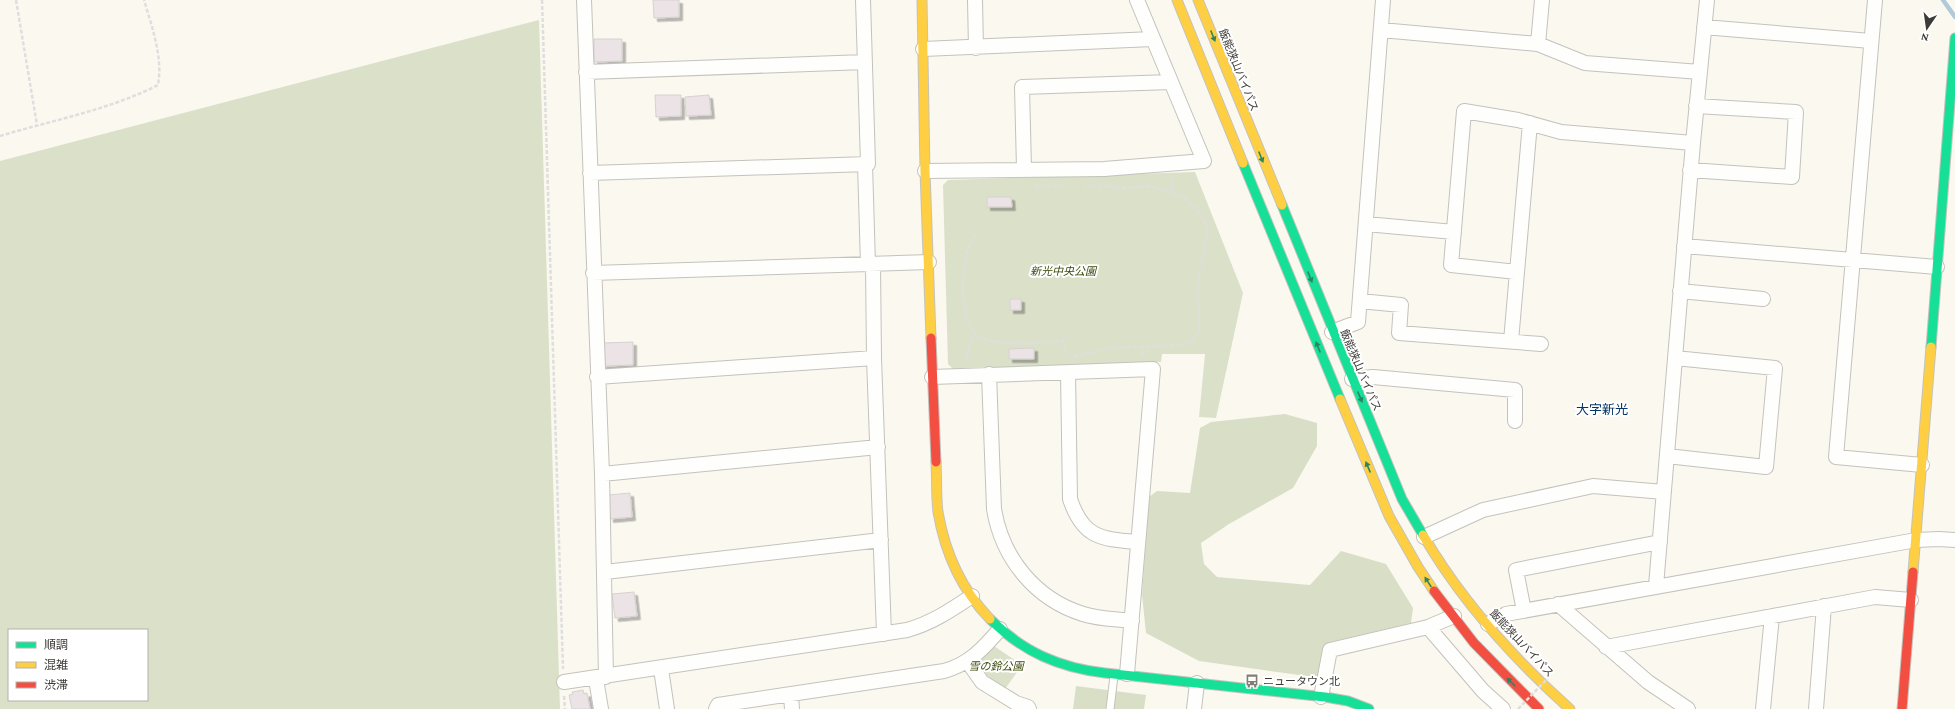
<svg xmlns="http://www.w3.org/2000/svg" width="1955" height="709" font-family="'Crimson Pro','Noto Sans JP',serif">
  <defs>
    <filter id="shadow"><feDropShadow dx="3.5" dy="3.5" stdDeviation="0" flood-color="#0004"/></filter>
  </defs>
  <rect width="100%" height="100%" fill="#fbf8f0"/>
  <path fill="#dbe0c9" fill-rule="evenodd" d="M539 20 560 709H0V161ZM9 630H147V700H9Z
    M1195 172 1243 293 1216 418 1199 417 1205 354H1162L1161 362 953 369 948 364 943 185 948 180Z
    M994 646 1022 665 1005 689 985 677 979 668 980 660Z"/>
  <path fill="#d9dfc6" d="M1285 414 1317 423V446L1293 488 1229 524 1201 543 1204 564 1217 577 1310 585 1341 551 1386 564 1413 608 1411 623 1330 642 1321 678 1199 661 1146 633 1142 595 1149 497 1157 491 1190 493 1200 428 1211 422Z
    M1076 686 1146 695 1144 709H1073Z"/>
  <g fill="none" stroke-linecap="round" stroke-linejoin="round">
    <path stroke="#b0cada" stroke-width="4.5" d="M1943 0 1955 17"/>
  </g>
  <path fill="#ebe3e5" stroke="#d5d2d0" filter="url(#shadow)" d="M653 0H679V17L654 18Z
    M594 39H622V61L594 62Z
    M655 95H681V116L656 117Z
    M709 95 711 115 686 116 685 97Z
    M987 197H1011L1012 207H987Z
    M1010 299H1021V310H1010Z
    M633 342V365L603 366V343Z
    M1034 348V359H1009V349Z
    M630 493 632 517 610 519 608 495Z
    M634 592 637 616 615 618 612 594Z
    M583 690 584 694 587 693 590 709H572L569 695 573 694 572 692Z"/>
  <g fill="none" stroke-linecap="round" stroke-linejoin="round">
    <g stroke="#c4c2bc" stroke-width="9">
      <path id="lane" d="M1110 709 1114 676"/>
    </g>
    <g stroke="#c4c2bc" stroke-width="16">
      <path id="street" d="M584 0 602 474 606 677
        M975 0 976 48
        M1875 0 1836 457 1922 465
        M1704 27 1871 41
        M1381 30 1538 44 1585 63 1700 72
        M1538 44 1542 0
        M923 49 1153 39
        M586 72 865 62
        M865 164 868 265
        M1024 169 1022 87 1171 82
        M1690 170 1792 177 1796 112 1696 106
        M925 171 1104 169 1204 161 1137 0
        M590 173 868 164 863 0
        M1366 224 1454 232
        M1684 246 1937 267
        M873 265 874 358 884 634
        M1517 272 1451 265 1464 111 1518 120 1561 132 1693 143
        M593 273 929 262
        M1680 291 1763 299
        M1360 301 1401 305 1399 333 1541 344
        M1332 332 1358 322 1383 0
        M1511 341 1530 123
        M1068 373 1070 499C1083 538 1101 539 1137 542
        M989 374 994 509C1002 558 1035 599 1083 614 1098 619 1116 619 1132 621
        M597 377 874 358
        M932 377 1153 369 1127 674
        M1352 379 1373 377 1515 390V421
        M1667 456 1766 467 1775 368 1675 358
        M602 474 878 447
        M1424 537 1483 510 1593 486 1664 492
        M605 572 881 540
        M1656 586 1693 143 1707 0
        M1558 604 1648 682 1688 709
        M1524 611 1516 570 1660 542
        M1488 624 1506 614 1916 540 1939 539 1955 540
        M1428 627 1483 691 1503 709
        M1606 647 1875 597 1911 600
        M968 662 982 682 1016 703 1028 707 1029 709
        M661 669 667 709
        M596 679 601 709
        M564 682 907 630C932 623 951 610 972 596
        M791 695 792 709
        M1321 697 1330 650 1428 627 1454 616
        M716 709 718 705 944 671C969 664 983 649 1000 629
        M1194 709 1197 683
        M1763 709 1772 616
        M1816 709 1824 606"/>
    </g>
    <g stroke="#c4c2bc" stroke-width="11">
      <path id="fast" d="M1243 163 1340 399
        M1282 205 1402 499 1423 535
        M1931 347 1955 38
        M990 619C1023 652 1060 668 1105 673L1325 697 1348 701 1369 709"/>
    </g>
    <g stroke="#c4c2bc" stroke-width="11">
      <path id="slow" d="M922 0 925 171 931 338
        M1177 0 1243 163
        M1198 0 1282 205
        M1340 399 1389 516 1418 567 1434 591
        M936 462C937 478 936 496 938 512 945 553 961 589 990 619
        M1423 535C1462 602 1513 658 1570 709
        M1913 572 1931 347"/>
    </g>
    <g stroke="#c4c2bc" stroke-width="11">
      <path id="jam" d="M931 338 936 462
        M1434 591 1474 643 1539 709
        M1902 709 1913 572"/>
    </g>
    <path stroke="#dededc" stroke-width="2.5" stroke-dasharray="4 2" stroke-linecap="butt" d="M16 0 37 125
      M542 0 563 669
      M0 136C53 120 109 110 158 85 163 57 152 27 144 0
      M1086 185 1123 188 1151 186 1172 192
      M1035 186H1063
      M976 234C972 242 968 248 966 257 961 275 960 327 980 337 1000 347 1040 343 1062 341L1068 357
      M1062 341 1068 336
      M1142 355V347L1188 344 1197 335 1199 330 1198 281 1208 229 1199 211 1186 199 1172 192V177
      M1074 356 1117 347H1142
      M965 362 974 332
      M564 696 565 709"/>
    <use href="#lane" stroke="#fefefd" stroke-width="7"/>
    <use href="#street" stroke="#fefefd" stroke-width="14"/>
    <use href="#fast" stroke="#16e098" stroke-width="9"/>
    <use href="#slow" stroke="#ffcf43" stroke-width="9"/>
    <use href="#jam" stroke="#f24e42" stroke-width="9"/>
    <path stroke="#dededc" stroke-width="2.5" stroke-dasharray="4 2" stroke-linecap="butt" d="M1518 709 1550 676"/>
  </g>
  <defs><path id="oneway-solid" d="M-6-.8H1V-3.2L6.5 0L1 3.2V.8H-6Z"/></defs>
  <g fill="#2b8562">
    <use href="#oneway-solid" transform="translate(1213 36) rotate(68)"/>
    <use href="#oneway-solid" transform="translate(1261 157) rotate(68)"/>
    <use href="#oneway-solid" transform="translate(1310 277) rotate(68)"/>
    <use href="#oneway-solid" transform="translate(1318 347) rotate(-112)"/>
    <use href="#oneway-solid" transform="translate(1360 397) rotate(67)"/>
    <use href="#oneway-solid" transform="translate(1368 467) rotate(-113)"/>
    <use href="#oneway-solid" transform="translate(1428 582) rotate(-123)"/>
    <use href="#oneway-solid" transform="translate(1511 682) rotate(-135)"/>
  </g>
  <defs>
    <g id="bus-bare" transform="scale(1.08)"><path d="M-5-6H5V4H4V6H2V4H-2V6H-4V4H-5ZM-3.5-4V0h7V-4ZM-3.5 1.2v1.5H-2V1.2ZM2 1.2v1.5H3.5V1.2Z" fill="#807d77" stroke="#fff" stroke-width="2.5" paint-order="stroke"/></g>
  </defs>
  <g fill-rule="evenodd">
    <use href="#bus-bare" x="1252" y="681"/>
  </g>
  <g text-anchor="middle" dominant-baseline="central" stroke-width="4" stroke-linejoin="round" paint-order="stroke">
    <g font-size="11" fill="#3d3b36" stroke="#fff">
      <text transform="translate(1239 70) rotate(68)">飯能狭山バイパス</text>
      <text transform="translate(1361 370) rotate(67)">飯能狭山バイパス</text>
      <text transform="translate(1522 643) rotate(47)">飯能狭山バイパス</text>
    </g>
    <g font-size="11" font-style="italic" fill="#3a490a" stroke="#fff">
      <text x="1063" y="271">新光中央公園</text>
      <text x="996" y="666">雪の鈴公園</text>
    </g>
    <g font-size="11" fill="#3d3b36" stroke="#fff" text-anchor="start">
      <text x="1263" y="681">ニュータウン北</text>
    </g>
    <g font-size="13" fill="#063668" stroke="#fff">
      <text x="1602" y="409">大字新光</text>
    </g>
  </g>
  <rect x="8" y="629" width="140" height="72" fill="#ffffff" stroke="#b1b1af"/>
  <rect x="16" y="642" width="20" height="6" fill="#16e098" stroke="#b1b1af"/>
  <text x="44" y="649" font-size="12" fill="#3d3b36">順調</text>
  <rect x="16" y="662" width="20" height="6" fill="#ffcf43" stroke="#b1b1af"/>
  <text x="44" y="669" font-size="12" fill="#3d3b36">混雑</text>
  <rect x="16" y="682" width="20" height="6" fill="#f24e42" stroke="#b1b1af"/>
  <text x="44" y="689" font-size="12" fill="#3d3b36">渋滞</text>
  <g transform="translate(1927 28) rotate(193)" stroke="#ffffff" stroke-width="3" paint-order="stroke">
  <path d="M0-3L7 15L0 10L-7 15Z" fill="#3d3b36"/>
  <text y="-6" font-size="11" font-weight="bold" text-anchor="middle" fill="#3d3b36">N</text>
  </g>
</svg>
